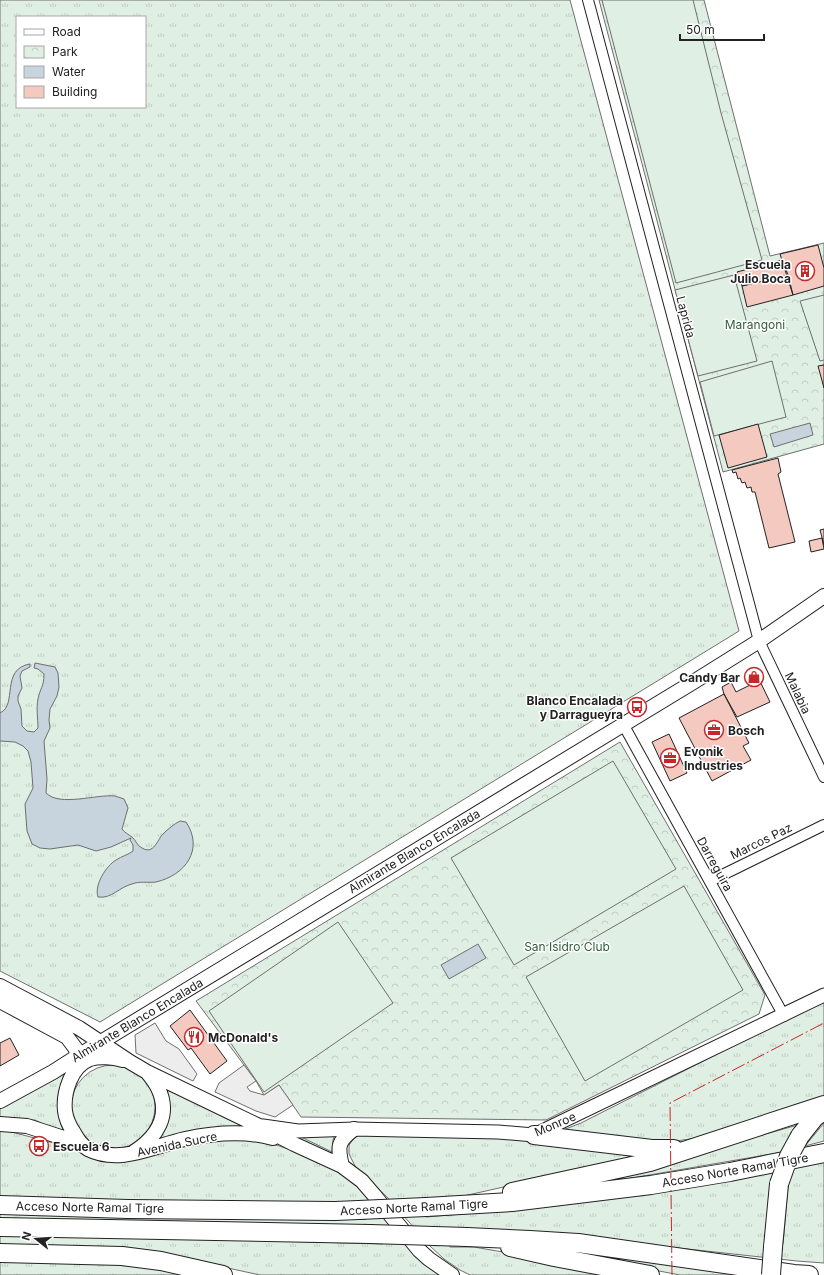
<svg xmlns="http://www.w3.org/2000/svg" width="824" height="1275" font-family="Inter,sans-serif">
  <defs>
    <pattern id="grass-tufts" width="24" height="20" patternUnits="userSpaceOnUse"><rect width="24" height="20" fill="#e0efe3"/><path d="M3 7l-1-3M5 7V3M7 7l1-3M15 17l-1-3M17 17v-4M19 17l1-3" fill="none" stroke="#c0cdc2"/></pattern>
    <pattern id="park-crowns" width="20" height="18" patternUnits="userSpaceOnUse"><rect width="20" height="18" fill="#e0efe3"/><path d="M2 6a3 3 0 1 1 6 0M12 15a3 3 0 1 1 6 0" fill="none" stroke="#c0cdc2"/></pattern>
  </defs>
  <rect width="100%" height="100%" fill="#fff"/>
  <path fill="url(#grass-tufts)" stroke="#6f6f6f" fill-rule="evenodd" d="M0 0H570L739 631 100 1022 0 971ZM17 17H145V107H17Z
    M824 1000V1099L704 1137 662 1143 558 1132 581 1123Z
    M71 1107a42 42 0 1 1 84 0a42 42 0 1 1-84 0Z
    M68 1072C61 1096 52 1113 67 1136L35 1120 0 1119V1107Z
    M167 1087 251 1130 154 1144 162 1135 169 1112Z
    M824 1123V1141L805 1146Z
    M801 1124 783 1152 591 1185 590 1179 692 1155Z
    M0 1129 77 1149 114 1161 184 1144 229 1137 265 1141 308 1156 342 1173 369 1193 448 1275H260L191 1260 0 1249V1233L383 1244 371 1230 0 1220V1212L295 1219H366L0 1200Z
    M362 1133 527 1138 651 1154 459 1197 411 1205 426 1217 486 1212 824 1158V1263L797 1261 578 1237 438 1232 450 1247H474L572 1264 626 1275H470L460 1270 444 1259 430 1246 388 1198 355 1166 349 1154V1145L355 1137ZM771 1186 788 1187 783 1244 766 1242Z
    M335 1134 333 1140 332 1152 299 1136Z
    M573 1249 784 1275H680L575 1255Z
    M0 1259 109 1260 209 1275H0Z"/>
  <path fill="url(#park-crowns)" stroke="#6f6f6f" d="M599 0H704L770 256 824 243V444L723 472Z
    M620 742 765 995 759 1014 546 1120 301 1117 279 1085 264 1095 256 1081 196 1001Z"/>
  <path fill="#e0efe3" stroke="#6f6f6f" d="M602 0H693L721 113 762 260 676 283Z
    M734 275 757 361 698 376 675 290Z
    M824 295V360L820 361 800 301Z
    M772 361 786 417 714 436 700 382Z
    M613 761 676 869 514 965 451 858Z
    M684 886 743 990 585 1081 526 977Z
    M338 922 393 1003 264 1092 209 1011Z"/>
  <path fill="#ededed" stroke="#6f6f6f" d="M155 1023 166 1041 179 1049 197 1074 193 1081 136 1053 135 1035Z
    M244 1065 256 1081 247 1087 250 1091 264 1095 279 1085 293 1105 275 1117 256 1111 215 1092 219 1083Z"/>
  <path fill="#c7d3dd" stroke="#6f6f6f" d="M810 423 813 435 774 447 770 434Z
    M35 663 55 667 58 673 59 687 57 696 50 709 49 720 50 728 44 741 47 779 46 793C60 807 96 794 115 796 118 797 121 798 124 799L128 808 122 829C125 833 128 834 132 837 136 840 137 846 142 848 154 855 157 840 163 834 168 829 174 824 180 821L186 822C204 849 186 875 156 882 148 883 139 881 132 884 119 887 112 899 98 897 94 885 106 866 116 860 122 856 128 855 133 851V845L130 840 131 838 111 847 96 851 78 845 50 849 40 848 32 844 27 831 25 804 33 788 31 762 28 751 23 746 15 742 0 741V713C18 705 0 669 30 664V667L22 671 20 676 22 688 18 696V701L21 709 22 726 27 731 34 732 38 728C38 718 36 709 38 699 40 688 44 687 44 674L38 669 34 668Z
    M478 944 486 958 449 979 441 965Z"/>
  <path fill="#f3c9c0" stroke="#222" d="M818 245 824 268V286L793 295 780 254Z
    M782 260 788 275 742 286 737 272Z
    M788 275 793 295 747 307 742 286Z
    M824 365V388L818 366Z
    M758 424 767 457 728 468 719 435Z
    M778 458 781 472 778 474 795 542 769 548 755 492H752L751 487 747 488 745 482 742 483 740 478 738 479 736 472 733 473 732 470Z
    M824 529V545L820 530Z
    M822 538 824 549 811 552 809 541Z
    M756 673 770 702 737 717 724 694 722 687 731 682 736 692 752 684 748 677Z
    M724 694 749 743 743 746 751 760 712 781 679 718Z
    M669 734 687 773 670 781 652 742Z
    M190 1010 227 1061 210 1074 191 1048 188 1050 170 1026Z
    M10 1038 19 1055 0 1066V1043Z"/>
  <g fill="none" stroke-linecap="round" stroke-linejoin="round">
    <g stroke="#222" stroke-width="12">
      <path id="minor" d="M588 0 759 641 824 777
        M623 724 784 1016
        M710 881 824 825"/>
    </g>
    <g stroke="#222" stroke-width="15">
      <path id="tertiary" d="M263 1126 298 1131 354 1129 498 1132 534 1135 824 995"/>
    </g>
    <g stroke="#222" stroke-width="16">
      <path id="secondary" d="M0 986 79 1028 130 1062 147 1072 259 1126 294 1144 342 1166 362 1181 374 1195 419 1250 429 1259 452 1275
        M0 1001 67 1037 76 1049 78 1065
        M123 1060C113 1057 99 1056 90 1059 71 1066 63 1093 65 1111 66 1119 70 1127 74 1133 78 1140 81 1145 88 1149 120 1165 153 1146 185 1139 213 1133 244 1130 273 1138
        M0 1101 53 1072 78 1056 695 681 759 641 824 596
        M0 1124 27 1126 79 1143
        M134 1152C157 1137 171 1115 158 1088 155 1082 151 1077 147 1072
        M342 1166C337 1146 338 1141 354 1129"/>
    </g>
    <g stroke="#222" stroke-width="20">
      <path id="motorway" d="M534 1135 652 1149H674
        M800 1136 815 1117 824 1111
        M512 1192 650 1162 824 1105
        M0 1205 128 1209 335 1211 359 1210
        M426 1207 512 1202 651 1185 730 1172 824 1153
        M0 1227 370 1234
        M467 1237 530 1240 578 1243 794 1274 809 1275
        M510 1247 554 1257 650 1275
        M773 1247 779 1184
        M0 1253 122 1256 161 1261 223 1275"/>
    </g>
    <use href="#minor" stroke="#fff" stroke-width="10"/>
    <use href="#tertiary" stroke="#fff" stroke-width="13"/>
    <use href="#secondary" stroke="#fff" stroke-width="14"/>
    <use href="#motorway" stroke="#fff" stroke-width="18"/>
    <g stroke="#222" stroke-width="20" stroke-linecap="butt">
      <path id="motorway-bridge" d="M779 1184 789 1156 800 1136
        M359 1210 426 1207
        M370 1234 467 1237
        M771 1275 773 1247"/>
    </g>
    <use href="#motorway-bridge" stroke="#fff" stroke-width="18"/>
    <path stroke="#c62828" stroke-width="1" stroke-dasharray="14 3 2 3" stroke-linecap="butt" d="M672 1275 670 1103 824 1023"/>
  </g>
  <defs>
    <g id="building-ring" transform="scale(1)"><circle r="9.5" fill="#fff" stroke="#c62828" stroke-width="1.5"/><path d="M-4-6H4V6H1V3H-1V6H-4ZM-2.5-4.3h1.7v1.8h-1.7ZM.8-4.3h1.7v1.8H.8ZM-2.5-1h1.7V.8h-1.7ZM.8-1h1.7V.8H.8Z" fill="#c62828"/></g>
    <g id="shop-ring" transform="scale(1)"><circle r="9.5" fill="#fff" stroke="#c62828" stroke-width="1.5"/><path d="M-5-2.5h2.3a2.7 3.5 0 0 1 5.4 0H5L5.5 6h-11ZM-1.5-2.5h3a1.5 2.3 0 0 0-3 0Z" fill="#c62828"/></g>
    <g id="bus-ring" transform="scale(1)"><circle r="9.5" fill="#fff" stroke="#c62828" stroke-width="1.5"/><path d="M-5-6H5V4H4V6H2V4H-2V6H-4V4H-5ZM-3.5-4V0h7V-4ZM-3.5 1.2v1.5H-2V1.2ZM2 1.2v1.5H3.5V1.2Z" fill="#c62828"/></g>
    <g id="office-ring" transform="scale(1)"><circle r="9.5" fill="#fff" stroke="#c62828" stroke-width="1.5"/><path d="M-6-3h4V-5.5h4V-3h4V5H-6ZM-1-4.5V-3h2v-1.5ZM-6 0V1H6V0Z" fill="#c62828"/></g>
    <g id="restaurant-ring" transform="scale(1)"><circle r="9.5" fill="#fff" stroke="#c62828" stroke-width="1.5"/><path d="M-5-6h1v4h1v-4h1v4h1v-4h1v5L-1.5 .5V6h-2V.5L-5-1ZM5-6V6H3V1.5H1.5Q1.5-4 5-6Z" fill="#c62828"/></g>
  </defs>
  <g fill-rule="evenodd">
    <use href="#building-ring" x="805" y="271"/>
    <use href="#shop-ring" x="754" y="677"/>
    <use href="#bus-ring" x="637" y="707"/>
    <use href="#office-ring" x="714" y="730"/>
    <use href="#office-ring" x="670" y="758"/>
    <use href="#restaurant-ring" x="194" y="1037"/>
    <use href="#bus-ring" x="39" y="1146"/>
  </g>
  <g text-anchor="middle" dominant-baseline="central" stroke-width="3" stroke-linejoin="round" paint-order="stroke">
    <g font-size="12" font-weight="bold" fill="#222" stroke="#fff" text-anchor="start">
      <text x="791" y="264" text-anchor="end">Escuela<tspan x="791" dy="14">Julio Boca</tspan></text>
      <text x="740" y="677" text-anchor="end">Candy Bar</text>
      <text x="623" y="700" text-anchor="end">Blanco Encalada<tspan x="623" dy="14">y Darragueyra</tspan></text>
      <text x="728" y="730">Bosch</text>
      <text x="684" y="751">Evonik<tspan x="684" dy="14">Industries</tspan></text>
      <text x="208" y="1037">McDonald's</text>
      <text x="53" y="1146">Escuela 6</text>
    </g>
    <g font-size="12" fill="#222" stroke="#fff">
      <text transform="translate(686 317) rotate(75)">Laprida</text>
      <text transform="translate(798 693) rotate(65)">Malabia</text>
      <text transform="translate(761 841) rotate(-26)">Marcos Paz</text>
      <text transform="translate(414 851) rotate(-31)">Almirante Blanco Encalada</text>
      <text transform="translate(715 864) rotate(61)">Darreguira</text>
      <text transform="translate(137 1020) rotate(-31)">Almirante Blanco Encalada</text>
      <text transform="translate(555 1124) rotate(-23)">Monroe</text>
      <text transform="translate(177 1144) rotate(-12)">Avenida Sucre</text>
      <text transform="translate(735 1170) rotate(-10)">Acceso Norte Ramal Tigre</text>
      <text transform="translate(90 1207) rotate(1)">Acceso Norte Ramal Tigre</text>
      <text transform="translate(414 1207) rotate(-3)">Acceso Norte Ramal Tigre</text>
    </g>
    <g font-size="12" fill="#2f5e38" stroke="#fff">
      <text x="755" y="324">Marangoni</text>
      <text x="567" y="946">San Isidro Club</text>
    </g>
  </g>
  <rect x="16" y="16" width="130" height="92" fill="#ffffff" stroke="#a7a7a7"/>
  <rect x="24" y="29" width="20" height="6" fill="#ffffff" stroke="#a7a7a7"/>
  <text x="52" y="36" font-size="12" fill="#222222">Road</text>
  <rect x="24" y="46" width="20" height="12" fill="url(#park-crowns)" stroke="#a7a7a7"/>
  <text x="52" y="56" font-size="12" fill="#222222">Park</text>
  <rect x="24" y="66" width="20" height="12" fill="#c7d3dd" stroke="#a7a7a7"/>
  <text x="52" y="76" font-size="12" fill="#222222">Water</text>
  <rect x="24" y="86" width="20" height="12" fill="#f3c9c0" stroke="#a7a7a7"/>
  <text x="52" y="96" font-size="12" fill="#222222">Building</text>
  <g transform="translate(36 1239) rotate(287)" stroke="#ffffff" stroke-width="3" paint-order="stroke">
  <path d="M0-3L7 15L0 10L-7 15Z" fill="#222222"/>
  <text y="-6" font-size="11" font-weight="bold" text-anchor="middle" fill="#222222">N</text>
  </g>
  <path d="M680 34v6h84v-6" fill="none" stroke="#222222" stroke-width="2"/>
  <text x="686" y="34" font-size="12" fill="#222222" stroke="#ffffff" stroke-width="3" paint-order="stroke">50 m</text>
</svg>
